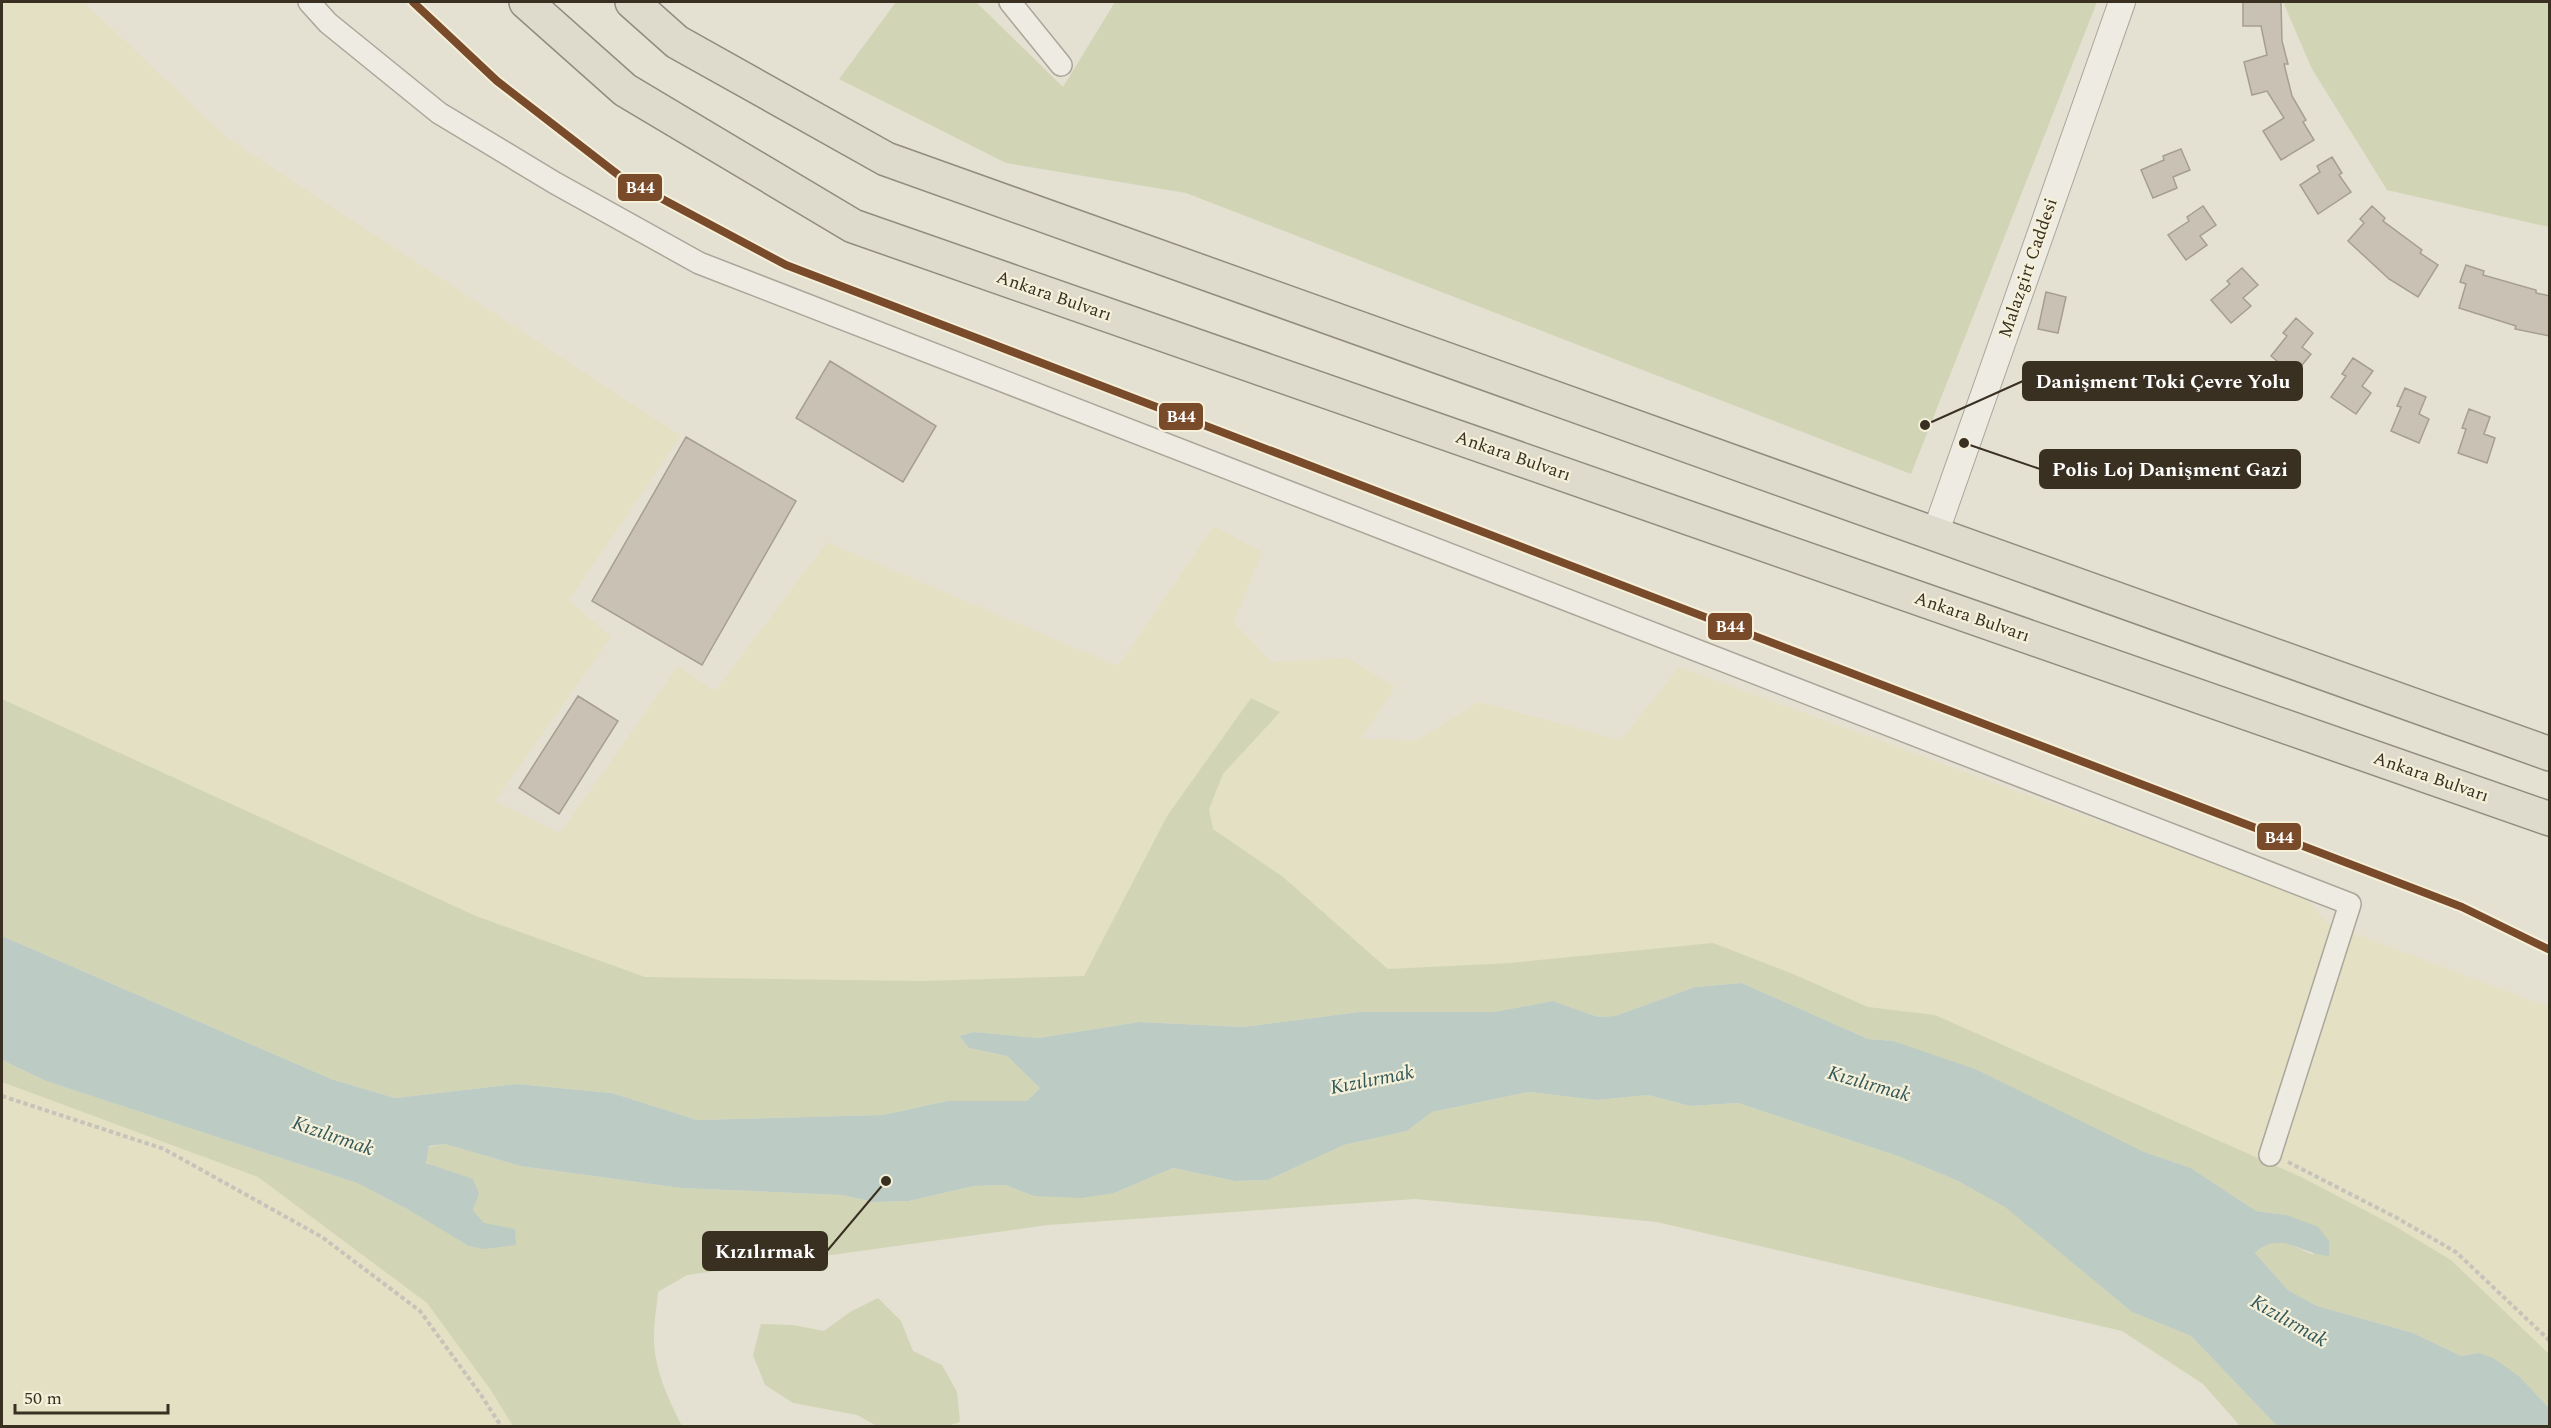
<svg xmlns="http://www.w3.org/2000/svg" width="2551" height="1428" font-family="Spectral,serif">
  <rect width="100%" height="100%" fill="#e5e1d2"/>
  <path fill="#e3e0c4" d="M2 2H84L226 137 681 436 569 600 611 637 495 801 560 833 678 666 715 691 827 542 1118 666 1214 526 1262 552 1234 622 1272 662 1348 658 1395 687 1361 739 1417 740 1479 702 1621 740 1679 667 2305 897 2327 923 2549 1007V1354L2451 1260 2393 1225 2301 1177 1935 1015 1868 1007 1793 974 1510 963 1389 969 1283 877 1213 829 1209 809 1223 774 1279 712 1251 698 1167 816 1084 976 922 981 645 977 476 916 2 699Z
    M2 1082 258 1177 427 1303 490 1389 513 1426H2Z"/>
  <path fill="#d1d5b5" d="M896 2H976L1063 87 1115 2H2097L1911 474 1186 193 1006 163 839 79Z
    M2283 2H2549V227L2387 190 2312 69Z
    M1251 698 1280 712 1223 774 1209 809 1213 829 1283 877 1388 969 1510 963 1713 943 1793 974 1868 1007 1935 1015 2301 1177 2393 1225 2451 1260 2549 1354V1408L2520 1377 2478 1353 2461 1356 2413 1333 2317 1306 2288 1290 2255 1253C2279 1233 2288 1244 2314 1255L2287 1215 2256 1211 2191 1168 2144 1152 1893 1041 1868 1039 1742 983 1695 987 1615 1016 1598 1017 1553 1001 1494 1012H1359L1244 1027 1139 1022 1039 1038 974 1032 959 1036 969 1048 1007 1056 1040 1088 1027 1101H947L883 1115 697 1120 612 1093 517 1084 395 1098 331 1079 2 936V699L476 916 645 977 922 981 1084 976 1167 816Z
    M2 1060 46 1081 357 1183 409 1210 484 1223 473 1210 479 1194 426 1162 429 1147 445 1144 520 1166 681 1188 842 1195 874 1202 909 1201 974 1186 1005 1185 1034 1196 1114 1193 1173 1168 1235 1181 1268 1180 1344 1145 1407 1131 1432 1112 1529 1092 1597 1100 1648 1095 1690 1106 1738 1103 1898 1156 1956 1180 2006 1207 2132 1312 2191 1336 2277 1426H2240L2203 1384 2122 1331 1657 1222 1415 1199 1048 1225 687 1275 658 1292C657 1306 654 1320 654 1334 653 1367 668 1398 682 1426H513L490 1389 427 1303 258 1177 2 1082Z
    M878 1298 901 1321 913 1351 942 1365 957 1392 960 1422 948 1426H877L857 1415 793 1403 765 1385 753 1355 761 1324 793 1325 824 1331 850 1312Z"/>
  <path fill="#bccbc3" d="M2 936 331 1079 395 1098 517 1084 612 1093 697 1120 883 1115 947 1101H1027L1040 1088 1007 1056 969 1048 959 1036 974 1032 1039 1038 1139 1022 1244 1027 1359 1012H1494L1553 1001 1598 1017 1615 1016 1695 987 1742 983 1868 1039 1893 1041 1975 1069 2144 1152 2191 1168 2256 1211 2287 1215 2318 1227 2329 1241V1256C2299 1254 2281 1229 2255 1253L2288 1290 2317 1306 2413 1333 2461 1356 2478 1353 2493 1358 2520 1377 2549 1408V1426H2277L2191 1336 2132 1312 2005 1207 1956 1180 1898 1156 1738 1103 1690 1106 1648 1095 1597 1100 1529 1092 1432 1112 1407 1131 1344 1145 1268 1180 1235 1181 1173 1168 1114 1193 1081 1198 1034 1196 1005 1185 974 1186 909 1201 874 1202 842 1195 681 1188 520 1166 445 1144 429 1146 426 1163 473 1179 479 1194 473 1210 484 1223 515 1229 516 1245 484 1249 469 1246 409 1210 357 1183 46 1081 2 1060Z"/>
  <path fill="#c9c1b3" stroke="#a69e91" stroke-width="1.5" d="M2243 2H2281L2282 41 2288 64H2284L2292 96 2306 120 2303 122 2314 140 2281 160 2263 131 2284 118 2267 91 2252 95 2244 62 2267 55 2261 26H2243Z
    M2181 149 2190 170 2173 177 2177 188 2153 198 2141 170 2164 160 2163 156Z
    M2332 157 2342 173 2339 175 2351 192 2318 214 2300 185 2320 172 2317 166Z
    M2203 206 2216 225 2200 236 2207 245 2186 260 2168 235 2189 221 2187 217Z
    M2372 206 2385 218 2383 221 2422 250 2420 253 2438 265 2418 297 2389 279 2348 241 2364 223 2360 219Z
    M2466 265 2484 271 2483 275 2536 290V293L2550 296V336L2515 329 2516 326 2459 308 2466 284 2460 282Z
    M2242 268 2258 285 2243 298 2251 306 2231 323 2211 300 2230 284 2227 281Z
    M2046 292 2066 297 2058 333 2038 329Z
    M2296 318 2313 333 2302 347 2311 354 2294 375 2271 356 2287 336 2283 333Z
    M2353 358 2373 371 2362 386 2371 393 2356 414 2331 397 2346 376 2342 374Z
    M830 361 936 426 903 482 796 418Z
    M2405 388 2426 397 2419 414 2429 419 2419 443 2391 431 2401 407 2397 406Z
    M2469 409 2490 417 2484 434 2495 438 2487 463 2458 453 2466 429 2462 428Z
    M686 437 796 501 702 665 592 601Z
    M578 696 618 721 559 814 519 788Z"/>
  <g fill="none" stroke-linecap="round" stroke-linejoin="round">
    <g stroke="#aba69a" stroke-width="24">
      <path id="minor" d="M309 2 328 23 439 113 555 183 699 263 2350 904 2270 1155
        M1010 2 1061 65"/>
    </g>
    <g stroke="#aba69a" stroke-width="28">
      <path id="tertiary" d="M1935 534 2122 2"/>
    </g>
    <g stroke="#908c81" stroke-width="36">
      <path id="trunk" d="M526 2 625 90 853 226 2550 819
        M632 2 677 42 886 159 2550 754"/>
    </g>
    <path stroke="#c6c3ba" stroke-width="4" stroke-dasharray="4.5 3" stroke-linecap="butt" d="M2 1096 164 1149 322 1237 420 1311 481 1395 501 1426
      M2288 1162 2397 1218 2456 1252 2550 1341"/>
    <use href="#minor" stroke="#eeebe3" stroke-width="21"/>
    <use href="#tertiary" stroke="#eeebe3" stroke-width="26"/>
    <use href="#trunk" stroke="#dedacc" stroke-width="33"/>
    <g stroke="#f5f0d9" stroke-width="12">
      <path id="rail-1" d="M413 2 497 81 621 177 786 265 2462 907 2550 950"/>
    </g>
    <use href="#rail-1" stroke="#7a4b2a" stroke-width="8"/>
  </g>
  <g text-anchor="middle" dominant-baseline="central" stroke-width="4.5" stroke-linejoin="round" paint-order="stroke">
    <g font-size="18" fill="#3a3022" stroke="#f5f0d9">
      <text transform="translate(2028 268) rotate(-71)">Malazgirt Caddesi</text>
      <text transform="translate(1054 296) rotate(19)">Ankara Bulvarı</text>
      <text transform="translate(1513 456) rotate(19)">Ankara Bulvarı</text>
      <text transform="translate(1972 617) rotate(19)">Ankara Bulvarı</text>
      <text transform="translate(2431 777) rotate(19)">Ankara Bulvarı</text>
    </g>
    <g font-size="20" font-style="italic" fill="#325759" stroke="#f5f0d9">
      <text transform="translate(1372 1080) rotate(-11)">Kızılırmak</text>
      <text transform="translate(1869 1084) rotate(16)">Kızılırmak</text>
      <text transform="translate(333 1136) rotate(19)">Kızılırmak</text>
      <text transform="translate(2289 1321) rotate(30)">Kızılırmak</text>
    </g>
  </g>
  <path fill="none" stroke="#3a3022" stroke-width="2" d="M1925 425L2023 381M1964 443L2040 469M886 1181L827 1251"/>
  <g fill="#3a3022" stroke="#f5f0d9" stroke-width="2">
    <circle cx="1925" cy="425" r="6"/>
    <circle cx="1964" cy="443" r="6"/>
    <circle cx="886" cy="1181" r="6"/>
  </g>
  <g fill="#3a3022" stroke="#3a3022" stroke-width="2">
    <rect x="2023" y="362" width="279" height="38" rx="6"/>
    <rect x="2040" y="450" width="260" height="38" rx="6"/>
    <rect x="703" y="1232" width="124" height="38" rx="6"/>
  </g>
  <g font-size="20" text-anchor="middle" font-weight="bold" fill="#fff">
    <text x="2163" y="388">Danişment Toki Çevre Yolu</text>
    <text x="2170" y="476">Polis Loj Danişment Gazi</text>
    <text x="765" y="1258">Kızılırmak</text>
  </g>
  <g stroke="#f5f0d9" stroke-width="2">
    <rect x="617" y="173" width="46" height="29" rx="6" fill="#7a4b2a"/>
    <rect x="1158" y="402" width="46" height="29" rx="6" fill="#7a4b2a"/>
    <rect x="1707" y="612" width="46" height="29" rx="6" fill="#7a4b2a"/>
    <rect x="2256" y="822" width="46" height="29" rx="6" fill="#7a4b2a"/>
  </g>
  <g font-size="16" text-anchor="middle" font-weight="bold" fill="#fff">
    <text x="640" y="193">B44</text>
    <text x="1181" y="422">B44</text>
    <text x="1730" y="632">B44</text>
    <text x="2279" y="843">B44</text>
  </g>
  <rect width="2551" height="1428" fill="none" stroke="#3a3022" stroke-width="6"/>
  <path d="M15 1404v9h153v-9" fill="none" stroke="#3a3022" stroke-width="3"/>
  <text x="24" y="1404" font-size="18" fill="#3a3022" stroke="#f5f0d9" stroke-width="4.5" paint-order="stroke">50 m</text>
</svg>
